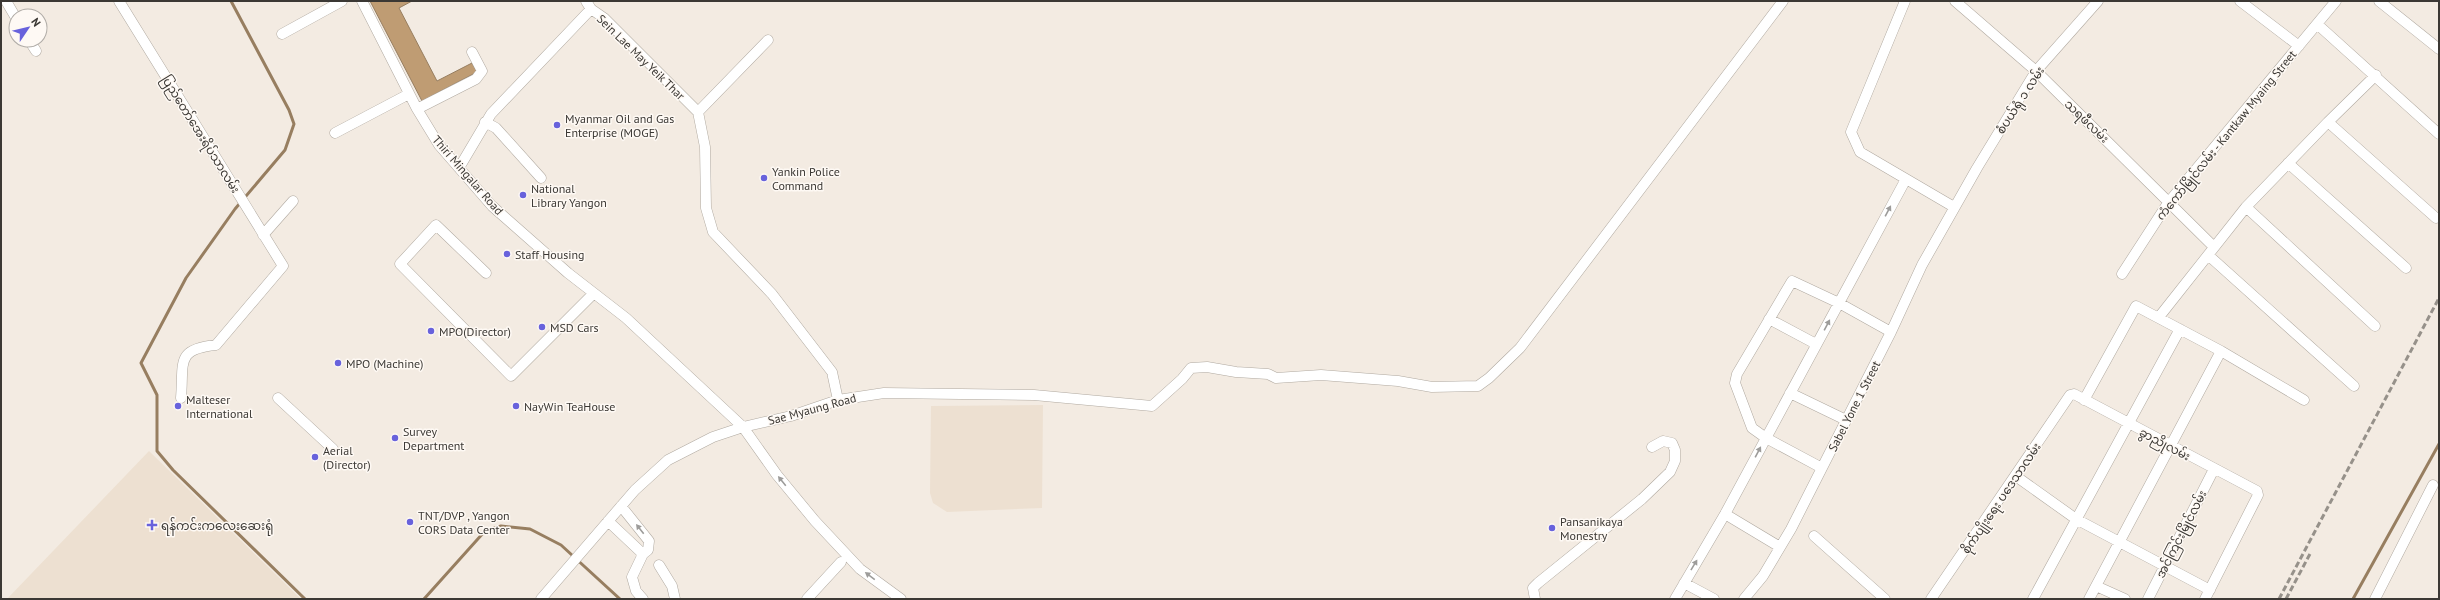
<svg xmlns="http://www.w3.org/2000/svg" width="2440" height="600" font-family="'PT Sans','Noto Sans Myanmar',sans-serif">
  <rect width="100%" height="100%" fill="#f3ebe2"/>
  <path fill="#ede0d1" d="M1043 405 1042 508 947 512 933 503 930 493 931 406Z
    M149 451 301 599H7Z"/>
  <path fill="#bf9c73" stroke="#977e60" d="M370 1H412L399 8 437 81 472 63 477 72 422 101Z"/>
  <g fill="none" stroke-linecap="round" stroke-linejoin="round">
    <path stroke="#977e60" stroke-width="3" d="M231 1 289 110 294 124 285 150 235 209 186 278 141 363 157 395V451L173 470 305 599
      M424 599 485 531 501 526 530 529 561 545 620 599
      M2353 599 2439 444"/>
    <g stroke="#b0a9a0" stroke-width="11">
      <path id="minor" d="M6 1 16 18
        M119 1 283 266 216 345C175 349 184 363 181 398
        M362 1 417 109 439 145 492 206 568 273 626 318 743 427 777 475 815 521 860 569 901 599
        M586 1 591 9 604 18 698 112
        M1905 1 1851 132 1860 152 1954 207
        M1955 1 2036 71 2214 247
        M2240 1 2299 46
        M2379 1 2439 49
        M2317 24 2439 134
        M282 34 342 1
        M29 40 36 51
        M768 40 698 112 705 147 706 208 713 232 772 294 832 372 838 400
        M417 109 476 79 482 71 472 52
        M485 122 496 128 541 178
        M2328 122 2436 218
        M335 133 409 94
        M2288 163 2406 268
        M459 168 491 114 591 9
        M2246 207 2375 326
        M263 235 293 201
        M2208 255 2354 386
        M486 273 436 225 400 264 511 376 594 293
        M2122 274 2168 203 2336 1
        M2159 317 2246 207 2328 122 2376 75
        M1769 319 1816 344
        M1790 393 1846 420
        M278 398 333 449
        M2084 400 2136 306 2221 351 2304 400
        M1822 468 1766 438 1752 428 1735 383 1737 374 1792 281 1839 303 1891 332
        M2017 477 2076 519 2210 590
        M621 506 649 541 648 550 643 554 632 577 636 591 643 599
        M1725 514 1780 547
        M608 521 643 554
        M1814 536 1885 599
        M659 565 672 586 675 599
        M1684 583 1714 599
        M2096 586 2125 599
        M541 599 635 490 668 460 713 437 743 427 791 416 838 400 884 393 1034 395 1152 406 1182 379 1191 368 1207 367 1236 372 1268 374 1276 378 1321 375 1398 381 1432 387 1478 386 1489 378 1520 348 1783 1
        M807 599 841 562
        M1535 599 1533 588 1538 583 1642 499 1670 472 1675 461V450L1672 443 1663 441 1652 447
        M1675 599 1725 514 1906 179
        M1744 599 1763 576 1791 529 1891 332 1922 265 1977 168 2036 71 2098 1
        M1931 599 2070 395 2074 394 2257 491 2258 495 2205 599
        M2033 599 2180 329
        M2089 599 2221 351
        M2148 599 2214 469
        M2375 599 2433 485"/>
    </g>
    <use href="#minor" stroke="#fff" stroke-width="10"/>
    <path stroke="#96918a" stroke-width="3" stroke-dasharray="6 3" stroke-linecap="butt" d="M2279 599 2439 298
      M2286 599 2311 552"/>
  </g>
  <defs><path id="oneway-solid" d="M-6-.8H1V-3.2L6.5 0L1 3.2V.8H-6Z"/></defs>
  <g fill="#9d9c9a">
    <use href="#oneway-solid" transform="translate(1888 211) rotate(-62)"/>
    <use href="#oneway-solid" transform="translate(1827 325) rotate(-62)"/>
    <use href="#oneway-solid" transform="translate(1758 452) rotate(-62)"/>
    <use href="#oneway-solid" transform="translate(782 481) rotate(-129)"/>
    <use href="#oneway-solid" transform="translate(640 529) rotate(-128)"/>
    <use href="#oneway-solid" transform="translate(1694 565) rotate(-59)"/>
    <use href="#oneway-solid" transform="translate(870 576) rotate(-143)"/>
  </g>
  <g fill="#6862dc" stroke="#fef9f4" stroke-width="1.5">
    <circle cx="557" cy="125" r="4"/>
    <circle cx="764" cy="178" r="4"/>
    <circle cx="523" cy="195" r="4"/>
    <circle cx="507" cy="254" r="4"/>
    <circle cx="542" cy="327" r="4"/>
    <circle cx="431" cy="331" r="4"/>
    <circle cx="338" cy="363" r="4"/>
    <circle cx="178" cy="406" r="4"/>
    <circle cx="516" cy="406" r="4"/>
    <circle cx="395" cy="438" r="4"/>
    <circle cx="315" cy="457" r="4"/>
    <circle cx="410" cy="522" r="4"/>
    <path d="M150 519h4v4h4v4h-4v4h-4v-4h-4v-4h4z"/>
    <circle cx="1552" cy="528" r="4"/>
  </g>
  <g text-anchor="middle" dominant-baseline="central" stroke-width="3" stroke-linejoin="round" paint-order="stroke">
    <g font-size="12" fill="#3b3834" stroke="#fef9f4">
      <text transform="translate(641 57) rotate(44)">Sein Lae May Yeik Thar</text>
      <text transform="translate(2020 100) rotate(-57)">စံပယ်ရုံ ၁ လမ်း</text>
      <text transform="translate(2087 121) rotate(44)">သရဖီလမ်း</text>
      <text transform="translate(201 134) rotate(58)">ပြည်တော်အေးရိပ်သာလမ်း</text>
      <text transform="translate(2226 135) rotate(-51)">ကံကော်မြိုင်လမ်း - Kantkaw Myaing Street</text>
      <text transform="translate(468 175) rotate(49)">Thiri Mingalar Road</text>
      <text transform="translate(1854 406) rotate(-63)">Sabel Yone 1 Street</text>
      <text transform="translate(812 409) rotate(-15)">Sae Myaung Road</text>
      <text transform="translate(2165 444) rotate(28)">ခွာညိုလမ်း</text>
      <text transform="translate(2001 498) rotate(-56)">စိုက်ပျိုးရေး ပဒေသာလမ်း</text>
      <text transform="translate(2181 534) rotate(-63)">အင်ကြင်းမြိုင်လမ်း</text>
    </g>
    <g font-size="12" fill="#3b3834" stroke="#fef9f4" text-anchor="start">
      <text x="565" y="118">Myanmar Oil and Gas<tspan x="565" dy="14">Enterprise (MOGE)</tspan></text>
      <text x="772" y="171">Yankin Police<tspan x="772" dy="14">Command</tspan></text>
      <text x="531" y="188">National<tspan x="531" dy="14">Library Yangon</tspan></text>
      <text x="515" y="254">Staff Housing</text>
      <text x="550" y="327">MSD Cars</text>
      <text x="439" y="331">MPO(Director)</text>
      <text x="346" y="363">MPO (Machine)</text>
      <text x="186" y="399">Malteser<tspan x="186" dy="14">International</tspan></text>
      <text x="524" y="406">NayWin TeaHouse</text>
      <text x="403" y="431">Survey<tspan x="403" dy="14">Department</tspan></text>
      <text x="323" y="450">Aerial<tspan x="323" dy="14">(Director)</tspan></text>
      <text x="418" y="515">TNT/DVP , Yangon<tspan x="418" dy="14">CORS Data Center</tspan></text>
      <text x="1560" y="521">Pansanikaya<tspan x="1560" dy="14">Monestry</tspan></text>
      <text x="161" y="525">ရန်ကင်းကလေးဆေးရုံ</text>
    </g>
  </g>
  <rect width="2440" height="600" fill="none" stroke="#3b3834" stroke-width="4"/>
  <g transform="translate(28 28) rotate(55)"><circle r="19" fill="#fef9f4" stroke="#b0aca7"/>
  <path d="M0-3L7 15L0 10L-7 15Z" fill="#6862dc"/>
  <text y="-6" font-size="11" font-weight="bold" text-anchor="middle" fill="#3b3834">N</text>
  </g>
</svg>
